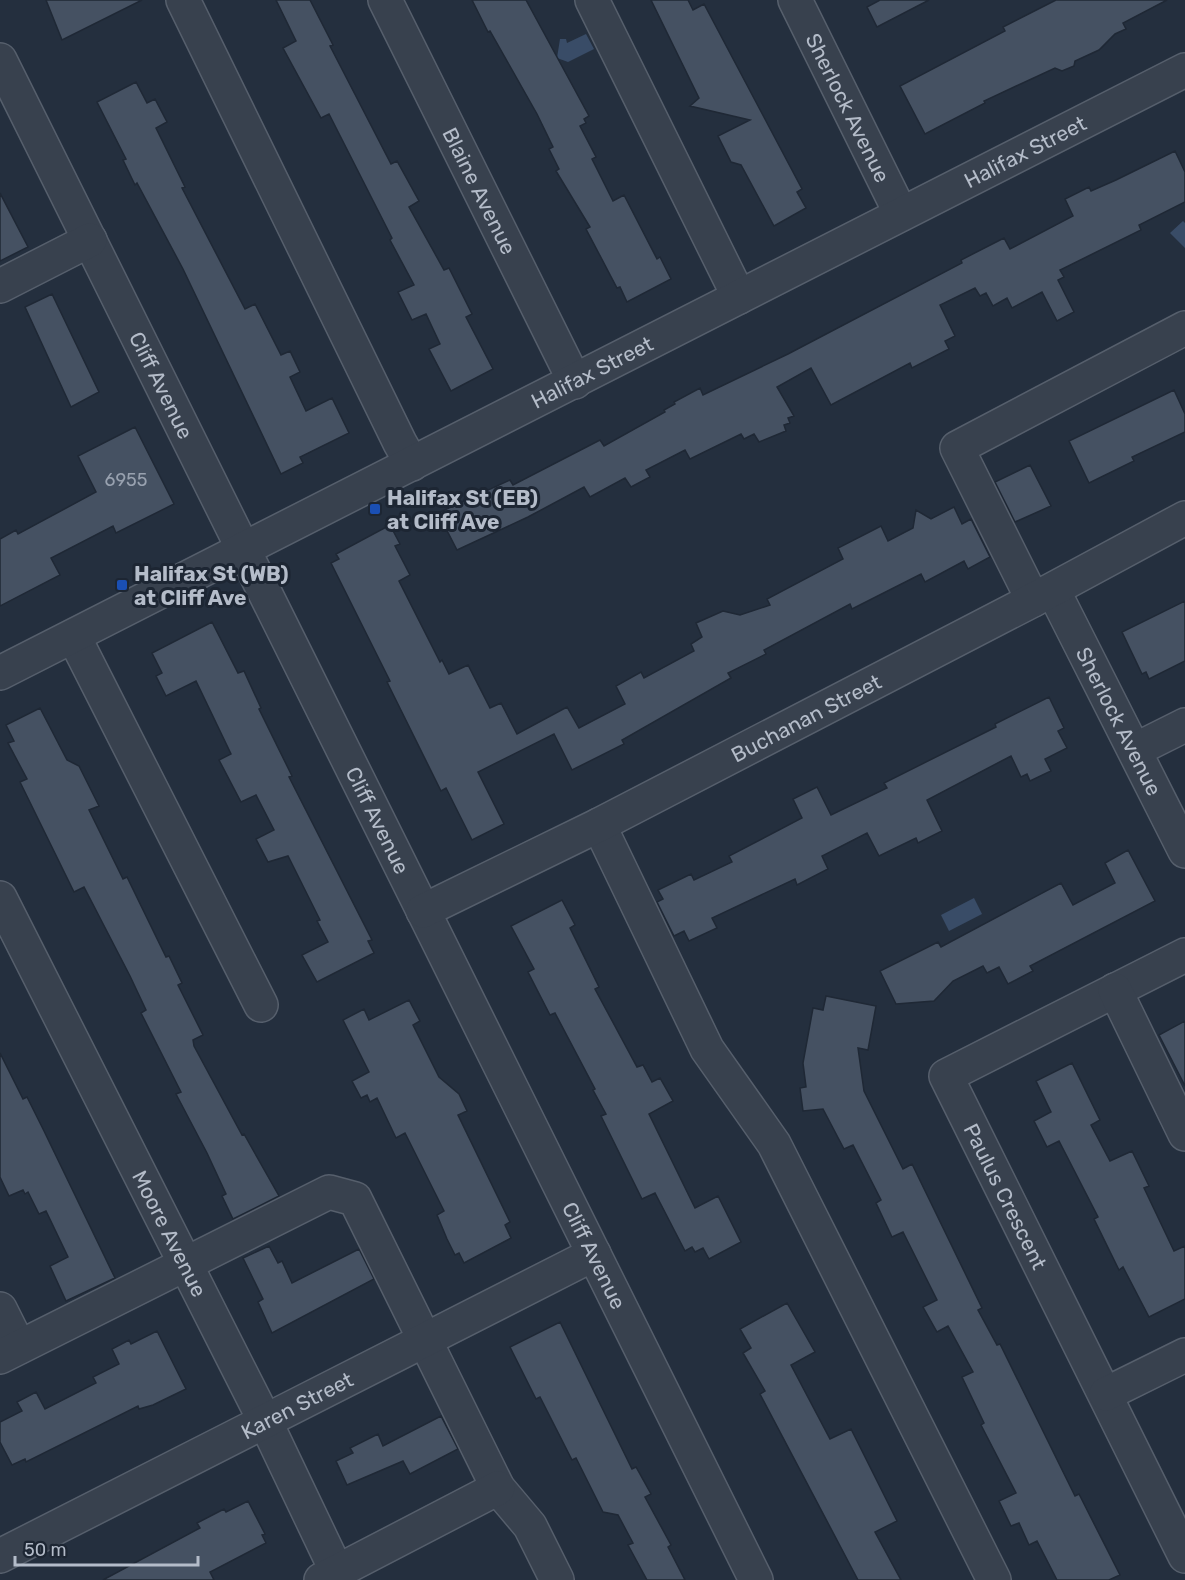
<svg xmlns="http://www.w3.org/2000/svg" width="1185" height="1580" font-family="Rubik,sans-serif">
  <rect width="100%" height="100%" fill="#242f3e"/>
  <path fill="#394c67" d="M586 34 594 49 568 62 557 58 560 39H566L567 43Z
    M1183 221 1185 223V248L1170 233Z
    M974 898 982 914 949 931 941 915Z"/>
  <path fill="#455162" stroke="#1f2835" stroke-width="1.5" d="M46 0H142L62 40Z
    M276 0H310L333 45 330 46 391 164 397 161 419 201 409 207 444 270 449 268 472 314 466 317 493 369 451 391 429 349 440 344 426 314 412 320 398 292 414 285 390 240 392 238 329 114 321 118 283 48 296 41Z
    M472 0H526L589 116 584 119 586 123 580 126 596 157 592 159 613 201 624 195 657 259 660 257 671 279 627 302 620 287 617 288 586 229 590 227 556 171 559 169 549 149 553 147 537 114 490 31 488 32Z
    M651 0H688L693 10 704 4 802 189 797 192 806 208 774 226 741 165 731 162 718 136 750 120 690 106 699 98Z
    M880 0H929L877 27 867 7Z
    M1056 0H1167L1123 23 1126 29 1115 34 1099 50 1075 61 1074 66 1062 71 1055 68 984 101 985 103 925 134 900 86 1005 31 1003 27Z
    M136 82 147 103 155 99 167 122 156 128 185 187 182 188 245 309 255 304 281 355 290 351 300 372 290 377 306 411 332 398 349 433 300 457 303 463 281 474 183 269 137 183 135 185 123 160 126 159 97 102Z
    M1175 151 1185 172V202L1139 225 1141 230 1060 270 1064 277 1058 280 1074 312 1057 321 1042 292 1012 308 1007 298 993 306 986 293 980 296 975 288 940 305 955 336 945 341 949 349 912 368 910 363 831 405 811 368 777 387 794 416 788 418 790 423 784 425 786 431 759 442 754 434 744 439 741 434 690 459 685 450 646 470 650 477 631 487 625 478 590 497 584 487 528 517 457 550 438 513 510 480 513 485 600 440 604 446 665 412 664 410 675 404 674 402 700 388 703 395 788 354 962 263 961 260 1004 238 1010 249 1073 216 1065 199 1089 187 1091 191 1116 180Z
    M0 193 28 247 0 261Z
    M52 294 99 392 71 407 25 307Z
    M1174 390 1185 414V432L1132 457 1134 461 1089 483 1069 441Z
    M135 427 174 504 116 533 113 526 51 558 60 575 0 606V539L16 530 18 534 96 492 78 456Z
    M1030 465 1051 506 1015 522 995 482Z
    M954 507 962 524 971 519 990 557 968 569 964 561 925 582 921 574 852 609 850 604 764 650 766 654 728 673 731 678 622 740 624 744 572 770 554 734 478 772 504 824 472 840 446 788 441 791 387 682 390 681 331 563 339 559 336 554 390 525 400 544 395 546 410 575 399 581 440 662 442 660 449 674 468 665 490 708 501 703 517 734 567 707 579 728 625 704 616 686 641 672 644 678 694 651 691 644 702 637 696 623 723 611 740 615 770 605 767 599 843 559 838 548 881 526 888 541 913 528 916 510 931 519Z
    M1185 601V661L1149 679 1146 672 1142 674 1122 632Z
    M212 622 238 673 244 671 261 708 259 709 292 776 289 777 372 940 368 941 374 953 317 982 302 955 328 942 317 921 320 920 288 856 268 862 256 839 274 830 256 795 241 802 219 760 231 754 196 681 166 696 156 676 162 673 152 653Z
    M1049 697 1064 728 1058 731 1067 748 1045 759 1051 771 1030 781 1027 774 1021 777 1011 756 927 800 942 831 918 843 916 838 879 856 867 833 822 856 828 869 797 885 795 879 712 918 717 928 689 941 684 931 674 936 657 902 663 899 658 890 691 874 694 880 732 862 729 856 802 818 793 799 817 787 831 815 887 788 884 783 996 727 995 724Z
    M40 708 67 760 79 766 99 806 89 810 123 879 127 877 166 957 169 956 182 983 178 985 203 1035 193 1040 194 1046 242 1135 244 1134 279 1196 233 1219 222 1196 226 1194 207 1153 176 1094 181 1092 141 1013 146 1010 130 976 84 887 74 892 20 782 27 779 8 743 14 741 6 725Z
    M1128 850 1155 901 1030 966 1033 971 1008 984 999 967 987 973 983 966 953 981 934 1001 896 1004 880 971 938 942 941 947 1061 883 1073 905 1115 883 1105 863Z
    M562 900 575 925 570 928 599 987 595 989 637 1067 643 1065 652 1082 660 1078 673 1101 649 1114 695 1208 718 1196 741 1242 709 1259 703 1248 695 1252 692 1247 685 1251 655 1193 642 1199 601 1116 606 1114 593 1090 595 1089 555 1013 550 1015 528 972 534 969 511 926Z
    M826 996 876 1006 868 1050 858 1048 864 1091 903 1169 912 1164 982 1308 978 1310 997 1345 1000 1344 1075 1496 1079 1494 1120 1575 1109 1580H1057L1037 1541 1029 1545 1019 1523 1011 1526 999 1501 1016 1493 981 1425 984 1423 962 1377 973 1372 948 1326 937 1332 923 1307 937 1300 903 1232 892 1237 876 1203 881 1200 853 1145 844 1149 823 1109 803 1111 800 1088 806 1087 803 1063 813 1008 823 1010Z
    M409 1000 420 1021 413 1025 439 1077 459 1094 467 1111 458 1115 510 1222 505 1225 511 1238 464 1263 459 1253 455 1255 447 1239 437 1215 444 1211 405 1133 396 1138 377 1098 370 1102 367 1095 361 1098 352 1081 369 1072 343 1020 364 1009 369 1020Z
    M1185 1021V1086L1159 1035Z
    M0 1053 23 1099 27 1097 44 1131 115 1278 66 1301 50 1266 68 1257 46 1211 39 1214 28 1192 25 1194 23 1190 9 1196 0 1177Z
    M1072 1063 1100 1120 1091 1125 1110 1161 1132 1151 1149 1186 1144 1188 1174 1251 1185 1246V1299L1149 1317 1123 1267 1119 1270 1094 1219 1098 1217 1059 1141 1047 1147 1034 1121 1051 1112 1036 1081Z
    M269 1246 278 1263 282 1261 292 1283 359 1249 374 1279 272 1333 258 1302 263 1299 243 1258Z
    M787 1303 815 1352 791 1365 830 1439 851 1429 897 1521 875 1532 901 1580H858L760 1394 765 1391 743 1353 751 1348 740 1329Z
    M560 1322 632 1469 636 1467 651 1494 645 1497 671 1545 668 1547 685 1580H647L628 1545 633 1543 618 1515 603 1512 576 1458 572 1460 540 1397 536 1399 510 1347Z
    M157 1331 186 1389 153 1405 139 1409 138 1406 26 1462 25 1459 12 1465 0 1442V1422L22 1411 17 1402 36 1392 45 1409 96 1383 93 1377 119 1364 112 1349 129 1340 131 1344Z
    M441 1416 458 1449 410 1474 403 1461 347 1485 336 1461 353 1453 350 1448 378 1434 383 1446Z
    M248 1501 265 1534 262 1535 266 1543 210 1572 214 1580H103L200 1528 197 1523 224 1509 226 1512Z"/>
  <g fill="none" stroke-linecap="round" stroke-linejoin="round">
    <g stroke="#565f6c" stroke-width="36">
      <g id="minor">
        <path d="M183 0 400 443 412 464"/>
        <path id="s1" d="M385 0 575 382"/>
        <path d="M592 0 739 297"/>
        <path id="s2" d="M795 0 901 214"/>
        <path id="s3" d="M0 60 756 1580"/>
        <path d="M0 286 90 240"/>
        <path id="s4" d="M1053 590 1185 851"/>
        <path d="M1033 600 957 448 1185 328"/>
        <path d="M74 637 261 1005"/>
        <path id="s5" d="M0 673 1185 70"/>
        <path d="M1135 750 1185 725"/>
        <path d="M599 825 707 1049 774 1144 994 1580"/>
        <path id="s6" d="M0 898 265 1421 337 1572"/>
        <path id="s7" d="M423 911 599 825 1033 600 1185 518"/>
        <path id="s8" d="M1185 955 946 1076 1185 1556"/>
        <path d="M1115 990 1185 1134"/>
        <path d="M0 1309 19 1347"/>
        <path d="M0 1357 329 1192 355 1199 498 1488 530 1526 557 1580"/>
        <path d="M1106 1394 1185 1355"/>
        <path id="s9" d="M0 1556 594 1254"/>
        <path d="M321 1580 498 1488"/>
      </g>
    </g>
    <use href="#minor" stroke="#38414e" stroke-width="33"/>
  </g>
  <g fill="#1a4fb4" stroke="#1d2633" stroke-width="2">
    <rect x="369" y="503" width="12" height="12" rx="3"/>
    <rect x="116" y="579" width="12" height="12" rx="3"/>
  </g>
  <g text-anchor="middle" dominant-baseline="central" stroke-width="6" stroke-linejoin="round" paint-order="stroke">
    <g font-size="18" fill="#98a1af">
      <text x="126" y="480">6955</text>
    </g>
    <g font-size="21" fill="#b4bcc9" stroke="#1d2633">
      <text stroke="none"><textPath href="#s2" startOffset="120">Sherlock Avenue</textPath></text>
      <text stroke="none"><textPath href="#s5" startOffset="1150">Halifax Street</textPath></text>
      <text stroke="none"><textPath href="#s1" startOffset="213">Blaine Avenue</textPath></text>
      <text stroke="none"><textPath href="#s5" startOffset="664">Halifax Street</textPath></text>
      <text stroke="none"><textPath href="#s3" startOffset="363">Cliff Avenue</textPath></text>
      <text stroke="none"><textPath href="#s7" startOffset="429">Buchanan Street</textPath></text>
      <text stroke="none"><textPath href="#s4" startOffset="147">Sherlock Avenue</textPath></text>
      <text stroke="none"><textPath href="#s3" startOffset="849">Cliff Avenue</textPath></text>
      <text stroke="none"><textPath href="#s8" startOffset="402">Paulus Crescent</textPath></text>
      <text stroke="none"><textPath href="#s6" startOffset="376">Moore Avenue</textPath></text>
      <text stroke="none"><textPath href="#s3" startOffset="1335">Cliff Avenue</textPath></text>
      <text stroke="none"><textPath href="#s9" startOffset="333">Karen Street</textPath></text>
    </g>
    <g font-size="21" font-weight="bold" fill="#b4bcc9" stroke="#1d2633" text-anchor="start">
      <text x="387" y="497">Halifax St (EB)<tspan x="387" dy="24">at Cliff Ave</tspan></text>
      <text x="134" y="573">Halifax St (WB)<tspan x="134" dy="24">at Cliff Ave</tspan></text>
    </g>
  </g>
  <path d="M15 1556v9h183v-9" fill="none" stroke="#b4bcc9" stroke-width="3"/>
  <text x="24" y="1556" font-size="18" fill="#b4bcc9" stroke="#1d2633" stroke-width="4.5" paint-order="stroke">50 m</text>
</svg>
